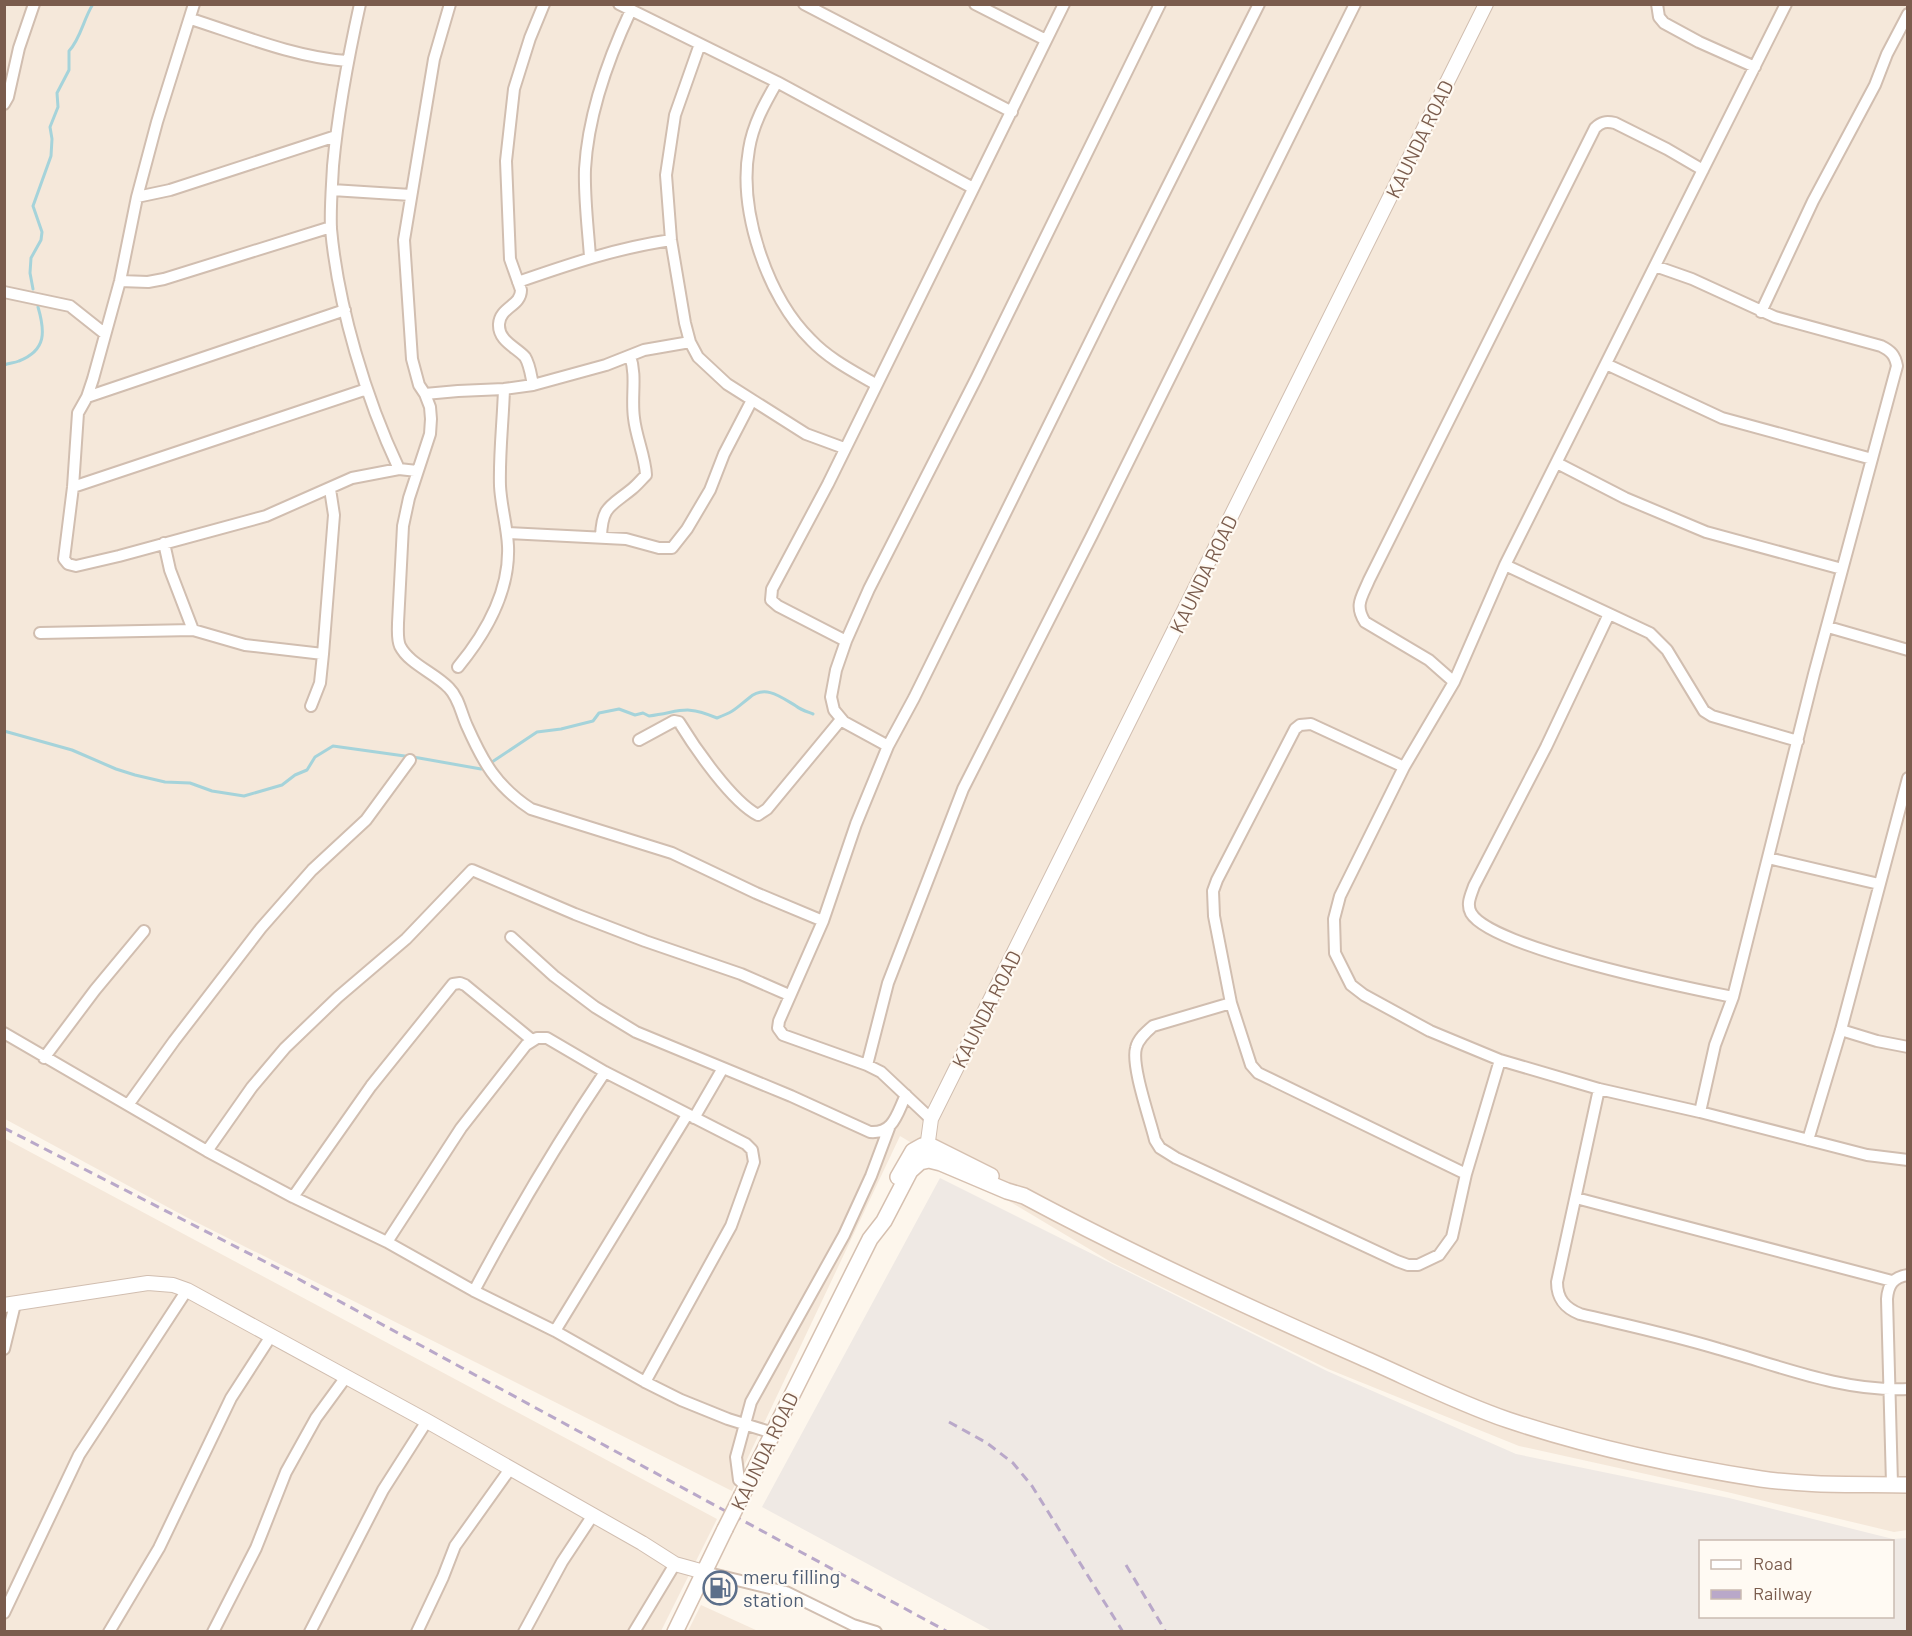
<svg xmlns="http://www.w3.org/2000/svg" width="1912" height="1636" font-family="Barlow,sans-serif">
  <rect width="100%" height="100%" fill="#fdf6ec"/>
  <path fill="#f5e8da" d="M4 5H1907V1530L1894 1532 1727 1492 1519 1446 1328 1369 1111 1262 900 1136 732 1491 186 1217 5 1119Z
    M4 1138 717 1519 661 1631H5Z
    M701 1605 758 1631H688Z"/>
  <path fill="#efe9e4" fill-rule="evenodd" d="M940 1178 1327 1371 1516 1454 1729 1498 1893 1539 1907 1538V1631H992L762 1507ZM1700 1542H1892V1616H1700Z"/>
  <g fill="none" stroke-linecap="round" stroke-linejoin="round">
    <path stroke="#a5d3da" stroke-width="3" d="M33 289 30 273 31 258 41 240 42 232 33 206 51 156 52 139 50 127 58 107 57 93 69 70V51C81 38 83 20 93 4
      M4 365C9 363 15 363 19 361 47 350 45 331 38 307
      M4 731 72 750 116 769 135 775 165 782 190 783 212 791 244 796 282 785 295 775 307 770 315 757 333 746 419 758 481 769
      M492 762 537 732 561 729 593 721 599 713 619 709 635 715 643 713 649 716C681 712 684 704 717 718 735 711 734 710 749 698 765 684 781 697 796 706 801 710 808 712 813 714"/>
    <g stroke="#d1beb0" stroke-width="14">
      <path id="minor" d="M194 4 157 122 137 197 120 281 93 379 87 397 78 413 73 487 64 559 68 564 76 566 119 556 266 516 352 478 399 469 417 471
        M360 4C348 58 338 111 333 166 332 187 330 208 331 229 338 306 366 399 399 469
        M450 4 434 59 404 240 412 359 419 385 425 394 430 407 431 419 430 434 409 498 403 526 398 623C398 630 397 639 400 646 409 664 435 673 449 688 459 698 461 713 467 726 483 762 496 786 531 809L672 853 756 893 823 921
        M619 4 777 82 973 188
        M804 4 1012 112
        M975 4 1046 40
        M1657 4 1659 17 1664 23 1699 42 1755 67
        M1786 4 1505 565 1454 682 1404 767 1340 896 1334 919 1335 953 1351 985 1364 995 1430 1031 1500 1060 1599 1089 1700 1112 1867 1155 1908 1160
        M191 19C241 35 294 57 347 61
        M700 44 675 115 666 175 671 240 685 323 690 342 698 357 727 384 806 434 844 448
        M777 82C765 103 753 124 749 149 738 210 767 297 811 340 829 359 853 371 875 384
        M4 104 8 97 19 48 34 4
        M332 190 411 195
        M137 197 170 190 336 136
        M590 257C588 228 584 198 585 169 588 115 608 59 631 10
        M1655 266 1692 279 1775 317 1881 346C1891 351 1895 355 1897 366L1814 674 1733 997 1715 1045 1700 1112
        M120 281 148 282 164 279 331 227
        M518 282C570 264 617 248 671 240
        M4 292 70 306 104 333
        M1761 312 1813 201 1875 85 1887 54 1908 14
        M1606 364 1722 418 1872 459
        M533 385C531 376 530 365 525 357 516 347 498 341 499 324 500 307 521 306 521 290L510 259 506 161 514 89 530 38 544 4
        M425 394 458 391 504 389 533 385 606 365 644 350 690 342
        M87 397 345 310
        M1557 463 1625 498 1706 532 1842 569
        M73 487 367 389
        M507 533 626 539 659 548H672L687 529 710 490 724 454 752 400
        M601 537C602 506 610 507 632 489 637 485 641 480 646 475 645 456 636 437 634 418 631 397 637 376 630 356
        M164 543 170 570 193 630
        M1505 565 1650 633 1667 650 1704 711 1712 716 1798 741
        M1609 614 1546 747 1474 886C1471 895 1466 904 1471 913 1491 948 1688 988 1733 997
        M1828 627 1908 650
        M40 633 193 630 245 645 323 654 334 515 330 489
        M846 641 778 606 771 600 772 589 828 484 1064 4
        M458 667C486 633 510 592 508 546 507 526 501 506 500 486 499 454 503 422 504 389
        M1454 682 1429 660 1365 622C1354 605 1362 597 1369 580L1595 128C1601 122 1606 121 1615 123L1667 149 1703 170
        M311 706 320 683 323 654
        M844 722 834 710 831 697 836 670 846 641 869 589 977 377 1160 4
        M639 740 674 721 679 722C695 748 732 802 758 815L767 809 839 722H844L888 746
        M1404 767 1311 724 1300 725 1295 729 1217 880 1213 891 1214 916 1231 1003 1251 1065 1258 1073 1466 1174
        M1768 858 1879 884
        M511 937 554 976 595 1007 636 1032 791 1096 870 1132C894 1134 897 1113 906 1095
        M1231 1003 1153 1026C1146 1032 1138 1039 1136 1048 1131 1066 1150 1119 1155 1140L1160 1148 1176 1158 1397 1261 1408 1265H1418L1439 1255 1452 1237 1466 1174 1500 1060
        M1841 1030 1877 1041 1908 1047
        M4 1033 207 1151 293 1197 387 1242 474 1291 555 1331 645 1382 681 1400 728 1419 773 1433
        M44 1058 95 990 144 931
        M867 1065 888 983 963 789 1092 535 1355 4
        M1599 1089 1557 1282C1557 1299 1565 1308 1580 1314 1626 1325 1673 1335 1719 1349 1780 1366 1843 1392 1908 1389
        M128 1105 174 1041 261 928 312 870 366 820 410 760
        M694 1118 723 1068
        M931 1119 881 1072 867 1065 783 1035 778 1028 779 1021 823 921 856 824 888 746 914 698 1111 299 1259 4
        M1808 1140 1841 1030 1908 778
        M207 1151 252 1087 285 1048 338 997 406 939 472 870 575 914 645 941 741 974 789 995
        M293 1197 371 1086 453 984 460 983 465 985 532 1040
        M1576 1198 1892 1281
        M387 1242 461 1128 526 1045 537 1038H547L605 1072 746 1144 752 1150 754 1162 731 1226 645 1382
        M474 1291C514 1216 557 1143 605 1072
        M555 1331 687 1115
        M4 1349 15 1304
        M1892 1484 1887 1299C1888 1285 1893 1277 1908 1275
        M746 1486 739 1480 736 1457 751 1402 844 1235 871 1176 889 1128
        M704 1572 786 1592 853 1625 876 1632
        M4 1613 79 1455 187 1290
        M109 1632 159 1548 231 1398 271 1336
        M213 1632 256 1548 286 1472 316 1418 346 1377
        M310 1632 383 1490 427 1421
        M417 1632 443 1577 455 1546 510 1469
        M524 1632 562 1562 593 1515
        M634 1632 675 1564"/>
    </g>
    <g stroke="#d1beb0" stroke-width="16">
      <path id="tertiary" d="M928 1155V1141L931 1119 1486 4
        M4 1305 148 1283 173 1285 187 1290 427 1421 642 1543 675 1564 704 1572"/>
    </g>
    <g stroke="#d6c0b0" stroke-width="18">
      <path id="secondary" d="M898 1177 913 1151 922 1146 933 1147 991 1176
        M742 1495 870 1239 884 1221 910 1171 920 1162 929 1160 941 1163 1007 1191 1024 1196C1134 1255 1247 1307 1361 1357 1409 1378 1458 1403 1508 1420 1589 1447 1677 1466 1761 1479 1810 1486 1859 1484 1908 1485
        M675 1632 725 1529"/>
    </g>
    <use href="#minor" stroke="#fff" stroke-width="10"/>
    <use href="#tertiary" stroke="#fff" stroke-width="14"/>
    <use href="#secondary" stroke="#fff" stroke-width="15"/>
    <path stroke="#b9a8c9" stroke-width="3" stroke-dasharray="9 6" stroke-linecap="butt" d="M4 1128 293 1276 948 1632
      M949 1422 987 1443 1013 1463 1032 1486 1123 1632
      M1126 1565 1166 1632"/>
    <g stroke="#d6c0b0" stroke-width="18" stroke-linecap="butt">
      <path id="secondary-bridge" d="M725 1529 742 1495"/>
    </g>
    <use href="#secondary-bridge" stroke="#fff" stroke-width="15"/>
  </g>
  <defs>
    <g id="fuel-ring" transform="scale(1.725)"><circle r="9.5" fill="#fffaf3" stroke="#5c6f8a" stroke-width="1.5"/><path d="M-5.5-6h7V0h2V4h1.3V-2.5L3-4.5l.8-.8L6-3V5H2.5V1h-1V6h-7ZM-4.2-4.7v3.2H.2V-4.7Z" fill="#5c6f8a"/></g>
  </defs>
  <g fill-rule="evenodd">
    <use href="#fuel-ring" x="720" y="1588"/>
  </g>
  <g text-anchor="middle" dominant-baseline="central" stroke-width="4.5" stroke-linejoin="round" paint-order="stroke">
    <g font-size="20" fill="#7a5c4d" stroke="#fffaf3">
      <text transform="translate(1419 139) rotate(-64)">KAUNDA ROAD</text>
      <text transform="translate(1203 574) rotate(-64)">KAUNDA ROAD</text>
      <text transform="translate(986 1009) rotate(-63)">KAUNDA ROAD</text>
      <text transform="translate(764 1451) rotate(-64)">KAUNDA ROAD</text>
    </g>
    <g font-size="20" fill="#4e5e75" stroke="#fffaf3" text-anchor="start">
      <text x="743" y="1576">meru filling<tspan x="743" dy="23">station</tspan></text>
    </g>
  </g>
  <rect width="1912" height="1636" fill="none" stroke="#7a5c4d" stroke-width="12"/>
  <rect x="1699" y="1540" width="195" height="78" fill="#fffaf3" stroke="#cabbb1" stroke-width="1.5"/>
  <rect x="1711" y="1560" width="30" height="9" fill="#ffffff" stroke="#cabbb1" stroke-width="1.5"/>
  <text x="1753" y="1570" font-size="18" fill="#7a5c4d">Road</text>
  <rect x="1711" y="1590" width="30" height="9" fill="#b9a8c9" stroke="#cabbb1" stroke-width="1.5"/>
  <text x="1753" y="1600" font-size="18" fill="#7a5c4d">Railway</text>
</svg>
